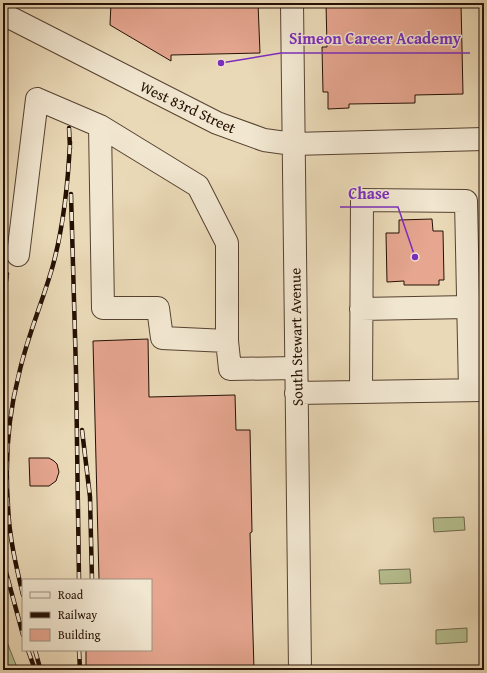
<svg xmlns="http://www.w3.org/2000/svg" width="487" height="673" font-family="'Gentium Book Plus',serif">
  <rect width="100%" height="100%" fill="#ead9b7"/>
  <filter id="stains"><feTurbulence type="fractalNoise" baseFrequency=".005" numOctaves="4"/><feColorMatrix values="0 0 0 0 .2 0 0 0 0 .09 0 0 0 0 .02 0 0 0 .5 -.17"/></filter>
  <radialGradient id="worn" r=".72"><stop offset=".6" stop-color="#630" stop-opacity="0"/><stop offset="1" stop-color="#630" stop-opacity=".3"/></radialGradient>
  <path fill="#b6bf8f" stroke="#6e684a" d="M464 517 465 530 434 532 433 518Z
    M410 569 411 583 380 584 379 570Z
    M467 628V642L436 644V630Z
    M3 632 18 670H3Z"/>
  <path fill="#e6a690" stroke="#251004" d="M111 3H258L260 53 171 55V61L110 25Z
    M326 3H461L463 94 415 95V103L349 104V108L328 109V92H323L322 47H327Z
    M432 219 433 231H443L444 280H439V285H404V281L387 282 386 233H399V220Z
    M148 339 149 397 235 395 236 430H250L252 532 250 533 254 670H86V650H151V580H99L93 341Z
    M29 458H49L54 461 57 464 59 472 56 481 49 486H30Z"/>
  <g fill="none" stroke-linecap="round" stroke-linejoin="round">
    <g stroke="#564231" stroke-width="24">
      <path id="minor" d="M292 3 300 670
        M3 14 217 123 264 140 293 144 484 139
        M100 126 198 186 227 243V341
        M18 255 37 99 100 126 103 308H158L162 338 227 341 230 369 296 368
        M361 309 468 307
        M361 392 362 200 466 201 470 390
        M296 393 483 390"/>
    </g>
    <use href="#minor" stroke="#f1e6d0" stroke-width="22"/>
    <g stroke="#251004" stroke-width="4.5">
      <path id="rail" d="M69 128 70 148
        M71 194 76 371 79 580
        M3 301 7 274
        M82 430 90 497 92 580
        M3 561 23 635
        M23 595C16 566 9 536 8 506 5 463 8 416 19 374 27 337 43 301 53 265 64 224 68 184 70 142
        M28 650 35 670
        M35 650 40 668
        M79 650 80 670"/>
    </g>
    <use href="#rail" stroke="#f1e6d0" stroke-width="3" stroke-dasharray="9" stroke-linecap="butt"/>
  </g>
  <g text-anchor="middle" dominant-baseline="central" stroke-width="3" stroke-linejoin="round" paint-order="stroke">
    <g font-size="15" fill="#251004" stroke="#f1e6d0">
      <text transform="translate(188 107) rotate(25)">West 83rd Street</text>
      <text transform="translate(296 337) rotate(-91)">South Stewart Avenue</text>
    </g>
  </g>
  <path fill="none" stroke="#7b2cbf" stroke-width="1.5" d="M221 63L281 53H470M415 257L398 207H340"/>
  <g fill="#7b2cbf" stroke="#f1e6d0" stroke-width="1.5">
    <circle cx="221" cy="63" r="4"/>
    <circle cx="415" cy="257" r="4"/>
  </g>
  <g font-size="16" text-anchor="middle" font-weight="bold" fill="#7b2cbf" stroke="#f1e6d0" stroke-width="3" stroke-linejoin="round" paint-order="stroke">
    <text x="375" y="44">Simeon Career Academy</text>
    <text x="369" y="199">Chase</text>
  </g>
  <rect width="487" height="673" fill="none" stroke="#ead9b7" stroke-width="16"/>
  <rect x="4" y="4" width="479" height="665" fill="none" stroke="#251004" stroke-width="2"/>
  <rect x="8" y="8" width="471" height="657" fill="none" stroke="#251004"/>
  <rect x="22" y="579" width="130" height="72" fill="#f1e6d0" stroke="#9f907e"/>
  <rect x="30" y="592" width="20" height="6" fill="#f1e6d0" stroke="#9f907e"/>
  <text x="58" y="599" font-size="12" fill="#251004">Road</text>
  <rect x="30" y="612" width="20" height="6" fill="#251004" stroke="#9f907e"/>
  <text x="58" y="619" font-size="12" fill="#251004">Railway</text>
  <rect x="30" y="629" width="20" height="12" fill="#e6a690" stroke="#9f907e"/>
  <text x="58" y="639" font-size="12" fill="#251004">Building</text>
  <rect width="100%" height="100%" filter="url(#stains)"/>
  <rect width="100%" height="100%" fill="url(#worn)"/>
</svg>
